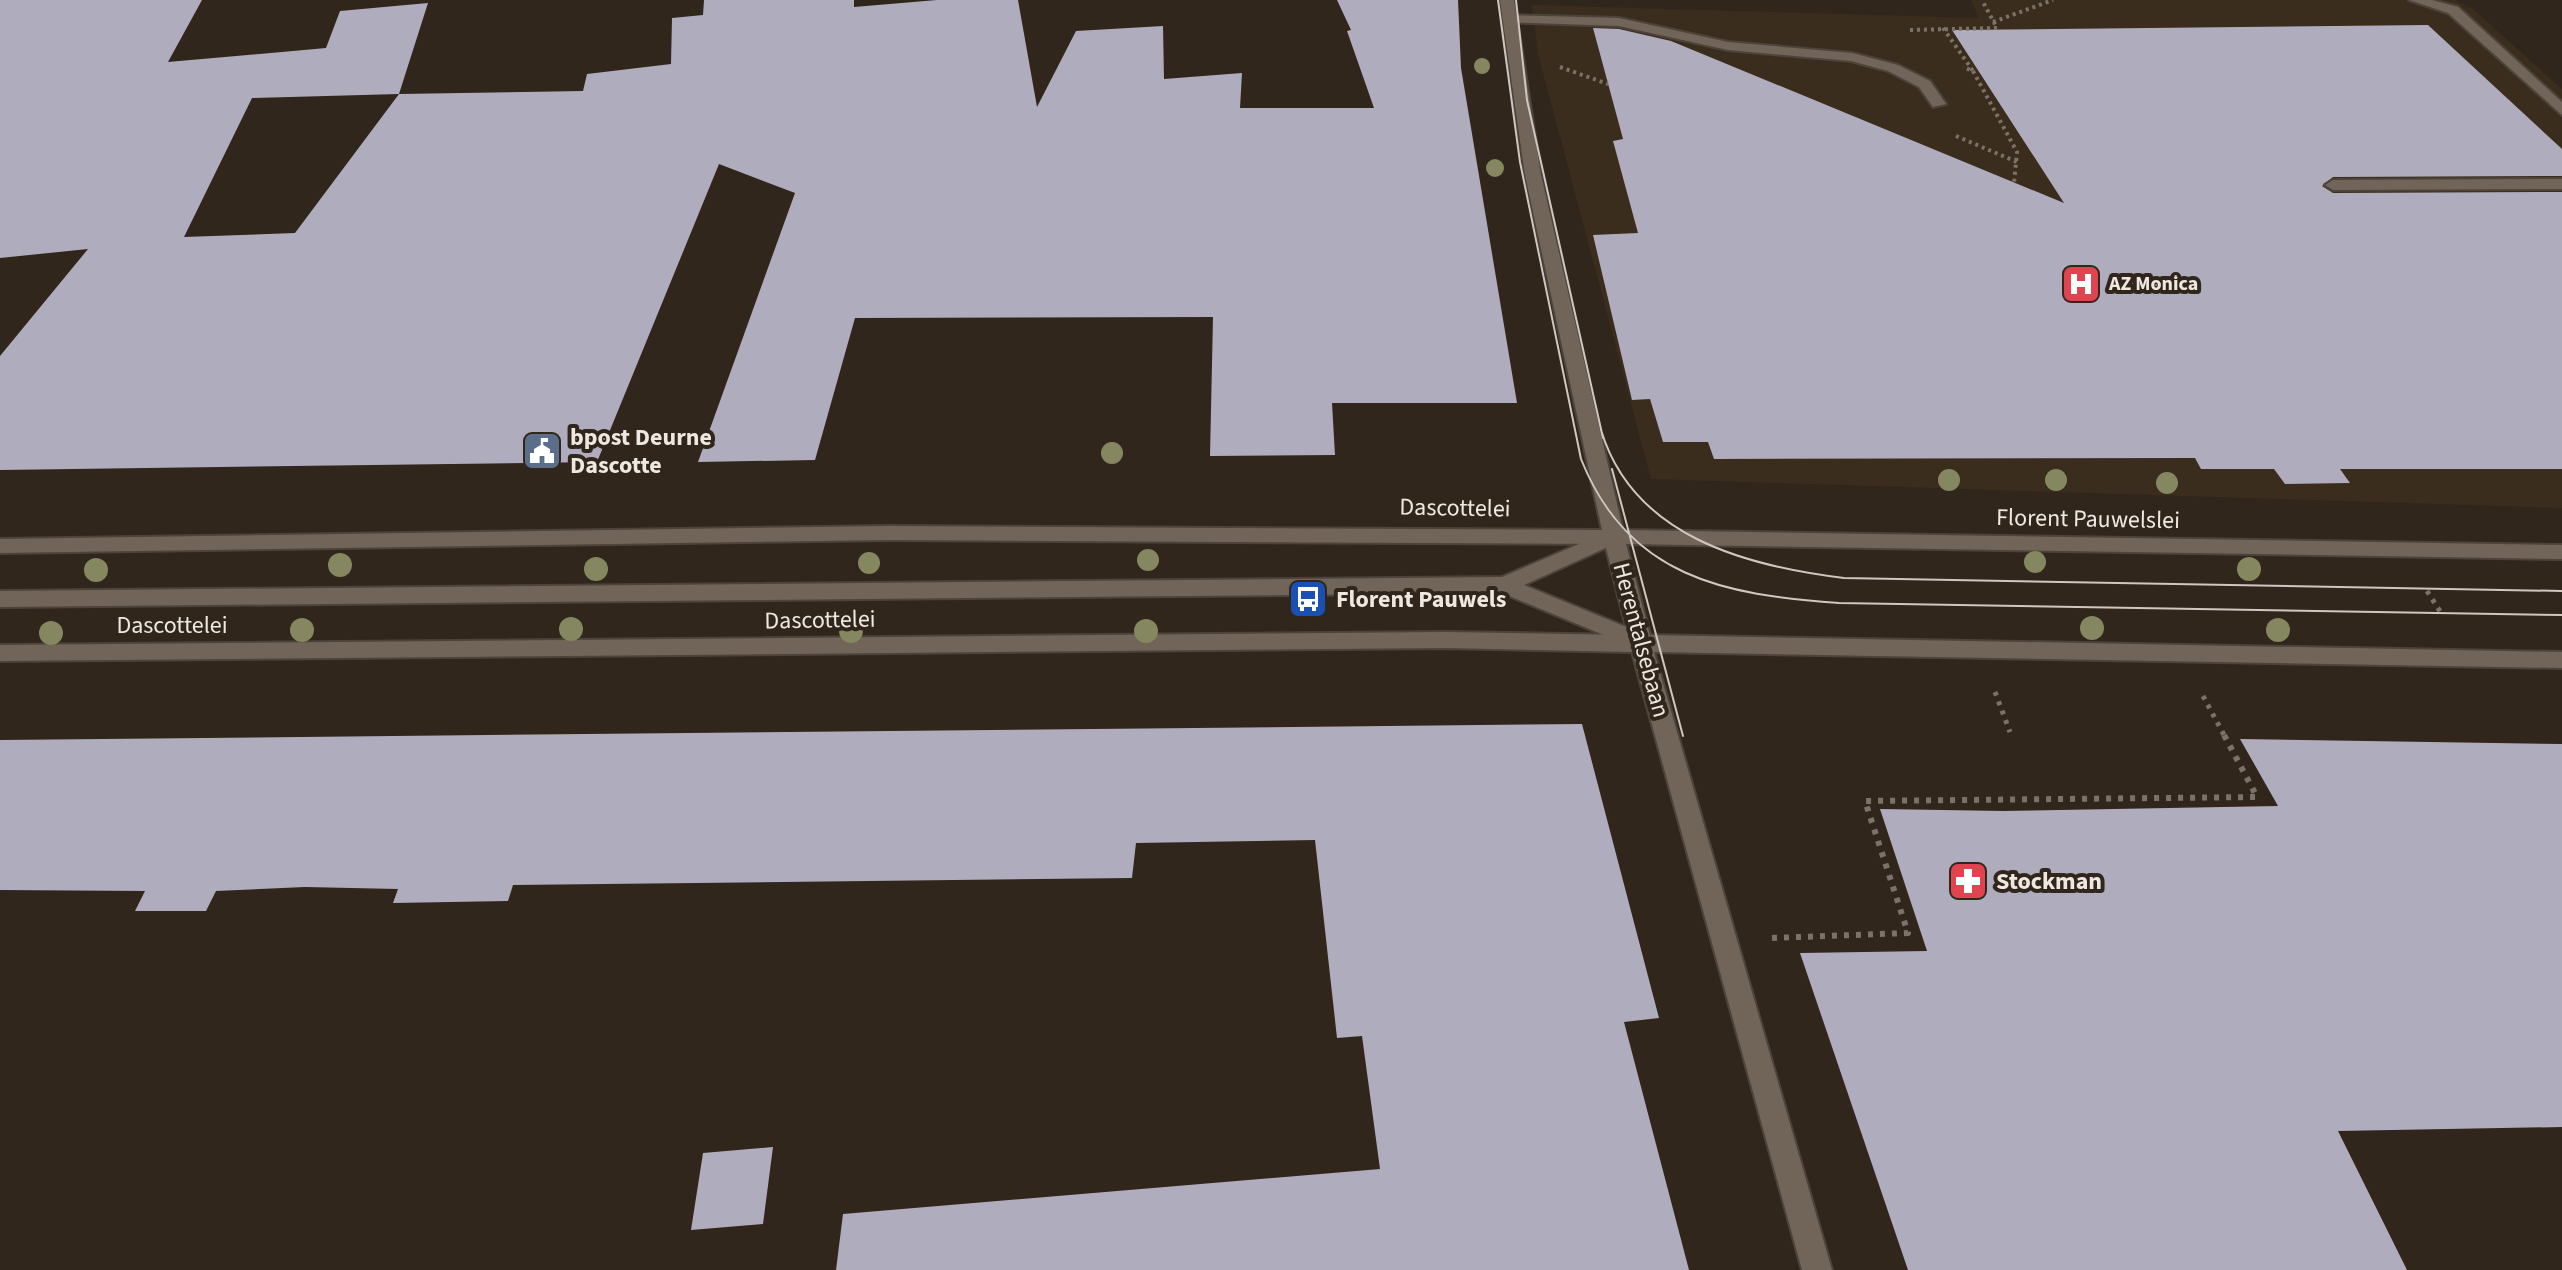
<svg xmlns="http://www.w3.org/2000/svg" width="2562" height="1270" font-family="'Source Sans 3',sans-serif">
  <rect width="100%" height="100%" fill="#30261c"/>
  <path fill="#3b2d1d" d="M1971 0H2455L2472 8 2562 89V508L1651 479 1538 54 1532 5 1979 18Z"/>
  <path fill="#afacbd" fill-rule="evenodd" d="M0 0H202L168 62 326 48 340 11 428 3 399 94 583 91 587 74 671 64 672 18 703 15 704 0H854V7L937 0H1018L1037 107 1076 31 1163 26 1164 79 1242 73 1240 108H1374L1347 31 1351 30 1337 0H1458L1461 68 1517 403H1332L1335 455 1210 456 1213 317 855 318 815 460 698 462 795 193 719 164 597 462 0 470V356L88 249 0 258ZM399 94 295 233 184 237 252 98Z
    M2428 25 2562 149V176L2333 177 2322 186 2333 193 2562 192V469H2340L2350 483 2285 484 2274 469H2201L2195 458 1714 459 1708 442H1663L1650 399 1632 400 1593 235 1638 233 1613 141 1623 139 1593 28 1619 29 1671 41 2064 203 1952 30Z
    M1582 724 1659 1018 1624 1022 1689 1270H836L843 1214 1380 1169 1362 1036 1337 1038 1315 840 1136 843 1132 878 513 885 508 901 393 903 398 889 305 887 216 891 206 911H135L145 891 0 890V740Z
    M2240 739 2562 744V1127L2338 1131 2407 1270H1908L1800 953 1927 951 1880 809 2003 811 2278 806Z
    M773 1147 763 1224 691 1230 703 1153Z"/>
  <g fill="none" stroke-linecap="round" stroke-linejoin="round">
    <g stroke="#4c433b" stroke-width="4">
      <path id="service" d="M2409 0H2432L2458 7 2562 102V115L2448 13Z
        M1509 15 1619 18 1728 42 1852 53 1898 65 1930 81 1946 104 1933 107 1919 87 1888 71 1851 61 1728 50 1619 26 1504 22V16Z
        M2562 179V189L2333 190 2325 185 2333 180Z
        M1614 529 1624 536 1621 541 1524 585 1648 636 1651 642 1648 648 1640 650 1502 593 0 607V591L1502 577Z"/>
    </g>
    <g stroke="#4c433b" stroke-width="4">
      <path id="tertiary" d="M1500 0H1514L1541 175 1623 530 2562 545V559L1626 544 1650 635 2562 652V668L1654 652 1832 1270H1802L1632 652 1447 648 0 661V645L1447 632 1628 635 1605 544 890 540 0 553V539L890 526 1602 530 1525 175Z"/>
    </g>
    <path stroke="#7b7269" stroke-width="4" stroke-dasharray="3 4" stroke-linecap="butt" d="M1993 22 2053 0
      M1943 28 1973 71 1963 67
      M1910 30 1997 28 1982 0
      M1560 67 1608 84
      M1973 71 2017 152 2014 183
      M1956 136 2017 162"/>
    <path stroke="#7b7269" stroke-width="5" stroke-dasharray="4 6" stroke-linecap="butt" d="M2427 591 2443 616
      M1995 692 2010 732
      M2203 696 2224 735"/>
    <path stroke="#7b7269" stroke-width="6" stroke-dasharray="5 7" stroke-linecap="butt" d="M1772 938 1908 933 1865 801 2257 797 2223 733"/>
    <use href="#service" fill="#71655a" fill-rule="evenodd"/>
    <use href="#tertiary" fill="#71655a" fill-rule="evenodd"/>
    <path stroke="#cfc7c0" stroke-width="2" d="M1498 0 1520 162 1581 459C1628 577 1724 595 1839 603L2562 615
      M1516 0 1527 100 1603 438
      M1601 430C1633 536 1745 566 1844 578L2562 591
      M1612 469 1683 736"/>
  </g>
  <g fill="#84875f">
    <circle cx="1482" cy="66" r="8"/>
    <circle cx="1495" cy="168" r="9"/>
    <circle cx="1112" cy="453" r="11"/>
    <circle cx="1949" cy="480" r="11"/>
    <circle cx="2056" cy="480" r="11"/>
    <circle cx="2167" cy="483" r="11"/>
    <circle cx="1148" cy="560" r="11"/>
    <circle cx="2035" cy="562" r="11"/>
    <circle cx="869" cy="563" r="11"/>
    <circle cx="340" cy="565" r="12"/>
    <circle cx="596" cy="569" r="12"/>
    <circle cx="2249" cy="569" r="12"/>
    <circle cx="96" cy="570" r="12"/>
    <circle cx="2092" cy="628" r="12"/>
    <circle cx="571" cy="629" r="12"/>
    <circle cx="302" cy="630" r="12"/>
    <circle cx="2278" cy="630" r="12"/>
    <circle cx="851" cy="631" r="12"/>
    <circle cx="1146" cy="631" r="12"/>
    <circle cx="51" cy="633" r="12"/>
  </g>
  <defs>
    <g id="hospital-square" transform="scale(2)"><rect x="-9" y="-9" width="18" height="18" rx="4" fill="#e0444e" stroke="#30261c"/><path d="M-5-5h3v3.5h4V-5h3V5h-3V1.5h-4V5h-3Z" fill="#fff"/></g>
    <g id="civic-square" transform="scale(2)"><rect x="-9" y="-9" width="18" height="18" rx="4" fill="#5c6f8a" stroke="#30261c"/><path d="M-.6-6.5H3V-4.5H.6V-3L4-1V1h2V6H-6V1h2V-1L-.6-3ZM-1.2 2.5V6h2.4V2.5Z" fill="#fff"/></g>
    <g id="bus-square" transform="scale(2)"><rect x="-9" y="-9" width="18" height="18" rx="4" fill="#1a4fb4" stroke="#30261c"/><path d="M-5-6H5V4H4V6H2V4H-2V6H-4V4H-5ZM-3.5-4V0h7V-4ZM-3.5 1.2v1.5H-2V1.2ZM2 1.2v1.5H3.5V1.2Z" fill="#fff"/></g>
    <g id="pharmacy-square" transform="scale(2)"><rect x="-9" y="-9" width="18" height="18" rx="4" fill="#e0444e" stroke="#30261c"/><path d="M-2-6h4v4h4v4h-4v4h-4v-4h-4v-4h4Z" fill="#fff"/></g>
  </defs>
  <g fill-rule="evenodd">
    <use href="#hospital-square" x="2081" y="284"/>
    <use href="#civic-square" x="542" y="451"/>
    <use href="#bus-square" x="1308" y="599"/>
    <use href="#pharmacy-square" x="1968" y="881"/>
  </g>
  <g text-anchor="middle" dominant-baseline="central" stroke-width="8" stroke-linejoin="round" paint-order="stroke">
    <g font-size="20" font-weight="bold" fill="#efe8e1" stroke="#30261c" text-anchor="start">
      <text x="2109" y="284">AZ Monica</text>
    </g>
    <g font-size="24" font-weight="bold" fill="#efe8e1" stroke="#30261c" text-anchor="start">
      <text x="570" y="437">bpost Deurne<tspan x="570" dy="28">Dascotte</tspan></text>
      <text x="1336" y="599">Florent Pauwels</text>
      <text x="1996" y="881">Stockman</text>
    </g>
    <g font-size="24" fill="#efe8e1" stroke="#30261c">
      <text transform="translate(1455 508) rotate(1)">Dascottelei</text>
      <text transform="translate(2088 519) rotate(1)">Florent Pauwelslei</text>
      <text transform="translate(820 620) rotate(-1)">Dascottelei</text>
      <text x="172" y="625">Dascottelei</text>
      <text transform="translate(1641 640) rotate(75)">Herentalsebaan</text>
    </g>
  </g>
</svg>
